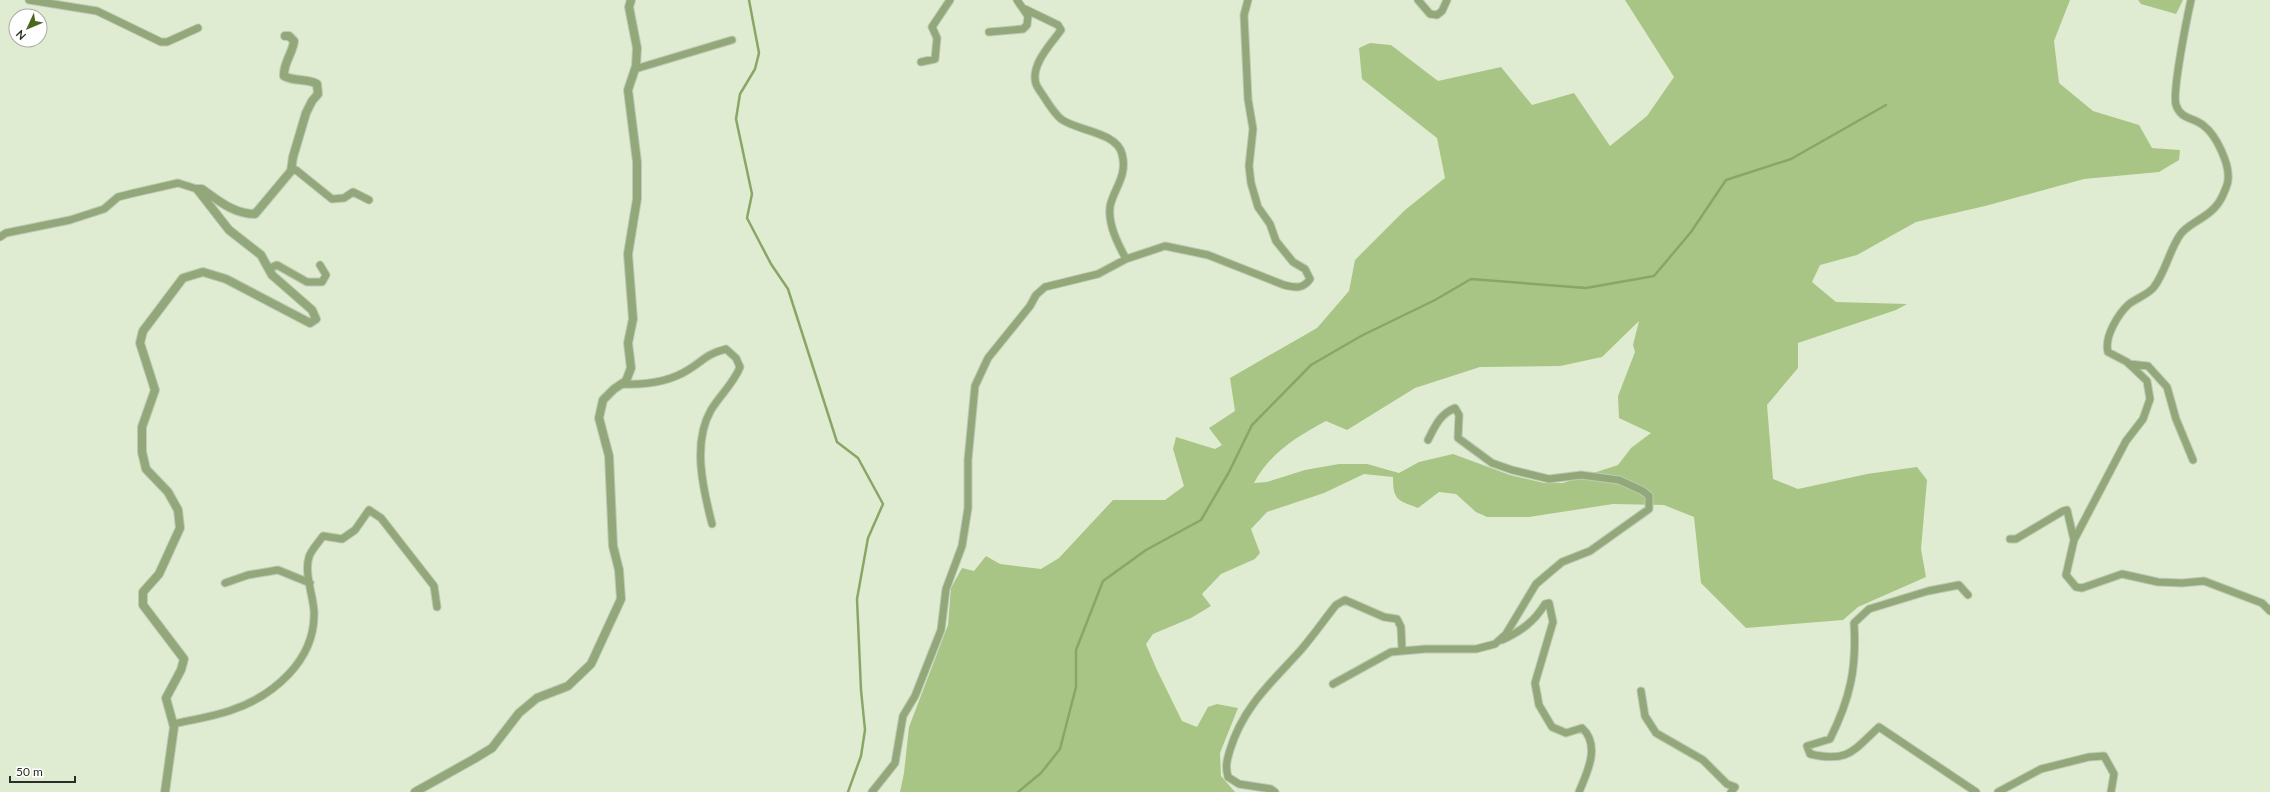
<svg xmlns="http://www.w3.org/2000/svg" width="2270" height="792" font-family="Lato,sans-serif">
  <rect width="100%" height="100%" fill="#dfecd2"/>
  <path fill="#a8c585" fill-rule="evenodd" d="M1625 0H2070L2054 41 2059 83 2093 111 2139 125 2152 148 2180 150 2179 160 2159 172 2084 179 1985 206 1916 222 1857 255 1820 265 1812 282 1836 302 1907 304 1896 310 1798 343V368L1767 405 1773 479 1798 489 1867 474 1917 467 1927 480 1921 549 1926 577 1858 607 1843 620 1746 628 1701 583 1694 517 1664 505 1613 504 1529 517H1487L1476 512 1456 494 1439 492 1418 508C1397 500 1393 500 1393 477L1364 474 1324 493 1267 512 1251 529 1260 553 1255 559 1221 574 1202 594 1211 606 1191 618 1153 634 1146 644 1156 668 1182 721 1197 727 1208 707 1217 704 1238 708 1220 753 1221 776 1235 792H900L904 773 909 727 948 625 951 588 962 568 974 571 986 556 1000 564 1041 569 1059 558 1113 500H1165L1184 486 1173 449 1176 437 1215 449 1222 445 1209 428 1235 411 1230 378 1317 328 1349 291 1355 260 1405 210 1445 178 1437 138 1362 79 1359 48 1370 43 1391 45 1438 81 1501 67 1532 105 1574 93 1610 146 1647 116 1674 77ZM1639 321 1633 345 1635 352 1618 396 1619 418 1651 433 1631 448 1618 465 1563 483H1544L1510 475 1453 454 1419 462 1399 473 1367 464H1339L1305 470 1267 482 1254 483C1270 453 1296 437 1326 421L1347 430 1415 388 1480 367 1560 366 1602 357Z
    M2138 0H2183L2176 14 2141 4Z"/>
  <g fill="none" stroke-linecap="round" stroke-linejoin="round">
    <path stroke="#8aa667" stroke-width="2.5" d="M749 0 759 53 755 69 740 94 736 119 752 194 747 218 771 264 788 289 837 442 858 458 883 504 868 538 857 599 861 690 865 730 861 756 848 792
      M1018 792 1041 773 1060 749 1076 687V650L1103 581 1146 550 1201 520 1229 472 1252 425 1311 365 1361 336 1435 300 1471 279 1586 288 1654 276 1691 232 1726 180 1791 159 1886 105"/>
    <g stroke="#becab3" stroke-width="9">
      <path id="minor" d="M29 0 97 11 161 42H167L198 28
        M1418 0 1430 14 1437 15 1442 11 1447 0
        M2191 0C2187 18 2172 92 2176 105 2181 120 2194 117 2204 126 2216 135 2230 164 2228 180 2228 185 2224 192 2222 197 2212 218 2188 222 2180 235 2169 251 2166 271 2154 287 2149 294 2137 298 2129 304 2118 314 2104 337 2108 352L2127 362 2147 381 2150 399 2143 419 2126 441 2074 540 2066 575 2076 587 2082 588 2122 574 2158 582 2182 583 2204 581 2262 603 2270 611
        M1025 9 1058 25 1061 30C1051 44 1030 65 1036 84 1038 89 1043 95 1046 100 1050 106 1055 114 1061 119 1077 131 1117 132 1122 154 1128 177 1113 189 1110 207 1108 225 1118 244 1126 259
        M989 32 1023 29 1027 25 1028 16 1017 0
        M921 62 935 59 937 38 932 27 950 0
        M635 69 732 40
        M291 171 296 170 332 199 344 198 353 192 369 200
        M0 237 6 233 70 220 104 209 118 197 134 193 178 183 197 189
        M270 268 277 265 307 282H322L326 275 320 265
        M2129 364 2148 366 2167 387 2176 419 2193 460
        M621 384C643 385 669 382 688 370 703 361 706 354 726 349L736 358 740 367C734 383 720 395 711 410 692 443 703 489 712 524
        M2010 539H2016L2063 511 2067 510 2074 540
        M225 583 248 575 278 570 310 583
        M1968 595 1959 585 1928 591 1869 609 1854 623C1857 668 1850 699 1830 739L1807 746 1810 754C1848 763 1853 751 1879 727L1976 792
        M1502 640C1521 631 1534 622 1545 604L1549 603 1553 622 1535 683 1539 705 1552 727 1566 733 1582 728C1601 745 1587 773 1579 792
        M1333 684 1391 652 1425 649H1476L1495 644 1506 634 1536 584 1562 562 1590 551 1649 509V496L1643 491 1619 480 1581 475 1549 479 1512 470 1492 463 1458 438 1459 415 1455 408C1440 414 1435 426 1428 440
        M1641 691 1645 716 1656 733 1703 760 1727 784 1735 787 1731 792
        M173 724C191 720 211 717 229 711 272 697 316 661 314 611 313 595 304 573 309 557 311 550 319 542 323 536L342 539 355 530 369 510 381 518 434 586 437 607
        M872 792 895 763 903 716 915 696 941 630 946 589 962 546 968 508V460L975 386 988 358 1030 306 1036 295 1045 287 1098 274 1126 259 1165 246 1208 255 1284 285C1296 288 1303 289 1310 279L1305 269 1293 262 1276 241 1270 224 1258 207 1251 183 1249 166 1253 129 1248 99 1244 15 1248 0
        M1275 792 1271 789 1239 784 1228 777C1225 766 1227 760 1230 750 1243 707 1271 683 1300 651 1313 636 1324 620 1336 605L1345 600 1384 617 1397 619 1401 627 1402 649
        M1998 792 2041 769 2089 757 2104 756 2114 774 2111 792"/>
    </g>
    <g stroke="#becab3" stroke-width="10">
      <path id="tertiary" d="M165 792 174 727 166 698 181 670 184 659 143 605V592L159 574 180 528 178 510 168 492 146 469 142 452V427L155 390 140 343 143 331 183 278 203 272 226 279 310 323 316 319 312 310 272 275 261 255 229 230 197 189H202C219 201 234 214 255 214L291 171 293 157 306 113 312 101 318 94 317 84C307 78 295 82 284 76 283 63 293 53 294 41L289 36H285
        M415 792 474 759 492 748 519 713 537 698 568 686 591 664 621 599 619 570 613 546 609 456 599 418 603 400 614 389 626 381 631 368 628 343 633 319 628 254 637 199V162L628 90 636 66 637 48 629 7 631 0"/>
    </g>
    <use href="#minor" stroke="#93a87a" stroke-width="7"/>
    <use href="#tertiary" stroke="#93a87a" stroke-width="8"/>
  </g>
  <g transform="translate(28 28) rotate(226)"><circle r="19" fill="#ffffff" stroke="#aaaba7"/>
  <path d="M0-3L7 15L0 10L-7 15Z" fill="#4b681c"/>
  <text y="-6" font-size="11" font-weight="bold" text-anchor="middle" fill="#2a2e24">N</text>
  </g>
  <path d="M10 776v6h65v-6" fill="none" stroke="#2a2e24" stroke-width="2"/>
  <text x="16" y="776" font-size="12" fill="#2a2e24" stroke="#ffffff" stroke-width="3" paint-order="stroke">50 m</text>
</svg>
